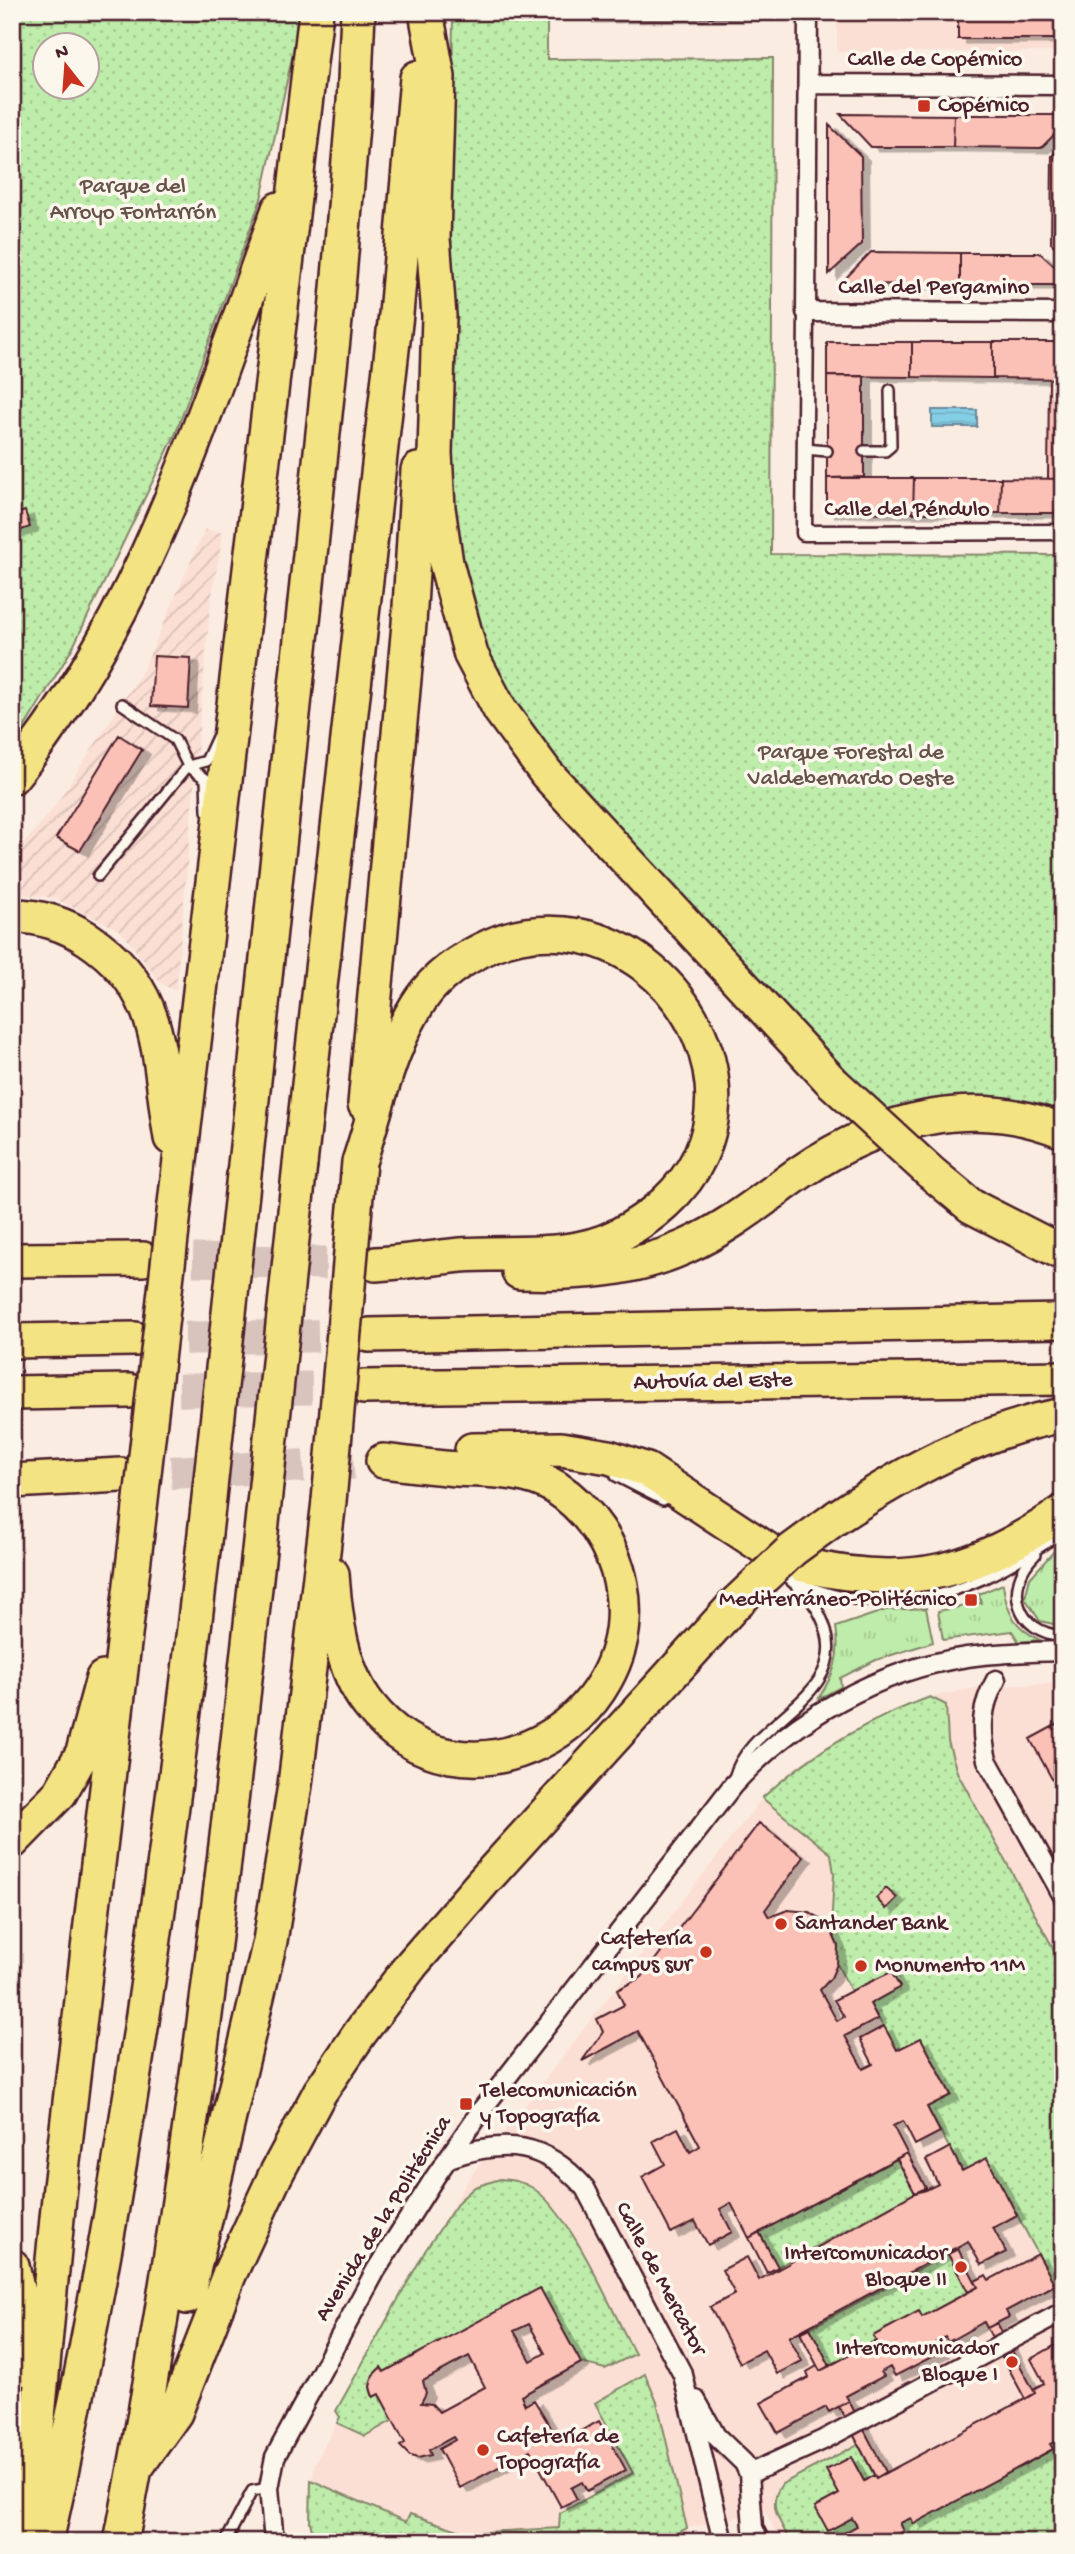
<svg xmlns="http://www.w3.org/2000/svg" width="1075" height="2554" font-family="'Gochi Hand',sans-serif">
  <defs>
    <pattern id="industrial-furrows" width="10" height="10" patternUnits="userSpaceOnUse" patternTransform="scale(1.75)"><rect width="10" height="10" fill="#fbdfd4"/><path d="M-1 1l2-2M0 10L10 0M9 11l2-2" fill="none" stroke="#d9bfb6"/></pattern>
    <pattern id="grass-tufts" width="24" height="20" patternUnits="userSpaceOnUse" patternTransform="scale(1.75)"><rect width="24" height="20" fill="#beecaa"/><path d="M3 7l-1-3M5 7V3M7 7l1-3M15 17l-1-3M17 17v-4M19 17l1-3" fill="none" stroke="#a5ca92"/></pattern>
    <pattern id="park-dots" width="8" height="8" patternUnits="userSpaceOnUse" patternTransform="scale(1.75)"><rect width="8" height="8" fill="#beecaa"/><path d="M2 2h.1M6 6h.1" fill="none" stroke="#a5ca92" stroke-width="1.8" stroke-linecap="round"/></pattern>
    <pattern id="water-rules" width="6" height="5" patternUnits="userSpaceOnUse" patternTransform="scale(1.75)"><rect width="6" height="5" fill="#85cfe6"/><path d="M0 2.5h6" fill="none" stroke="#74b1c5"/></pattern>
    <filter id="shadow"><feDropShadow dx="8" dy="4.5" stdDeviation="0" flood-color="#0004"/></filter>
  </defs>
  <rect width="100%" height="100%" fill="#fbece1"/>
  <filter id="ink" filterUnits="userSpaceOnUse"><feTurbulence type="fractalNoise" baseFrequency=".0143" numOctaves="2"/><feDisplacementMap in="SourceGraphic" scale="14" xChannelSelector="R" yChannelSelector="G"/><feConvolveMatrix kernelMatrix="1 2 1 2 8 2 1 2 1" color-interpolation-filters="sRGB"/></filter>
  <g filter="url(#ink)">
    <path fill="#fbdfd4" d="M837 12H1063V52H837Z
      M1063 1683V2542H781L764 2511 688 2528 691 2542H315L310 2522V2495L315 2463 340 2417 336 2411 425 2251 472 2174 762 1798 796 1766 843 1736 893 1711 930 1697 980 1687Z"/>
    <path fill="url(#industrial-furrows)" d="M205 529 223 533 210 607 176 991 161 984 121 931 54 898 12 893V858L55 806 143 670Z"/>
    <path fill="url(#grass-tufts)" stroke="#84866a" stroke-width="2" d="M1063 1541V1626H1062L1040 1621 1025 1598 1030 1578Z
      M1003 1584C1006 1612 1015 1628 1040 1640L1019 1642 1012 1631 943 1640 938 1611 981 1603 979 1594Z
      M926 1608 933 1642 876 1660 840 1678 841 1687 818 1699C834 1675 841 1656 836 1627L886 1610Z"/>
    <path fill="url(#park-dots)" stroke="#84866a" stroke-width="2" fill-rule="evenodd" d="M12 12H302L261 199 175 435 72 649 12 748ZM46 46H88V88H46Z
      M453 12H547V59L773 58 771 554 1063 555V1114C1005 1090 943 1095 884 1111L564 769 514 702 494 668 474 619 458 562 448 448Z
      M930 1697 946 1705 948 1741 957 1772 1063 1966V2290L1059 2293 987 2159 962 2171 927 2107 951 2094 921 2038 897 2050 870 2004 899 1988 891 1972 852 1993 837 1964 838 1946 831 1930 834 1874 831 1854 762 1798C812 1752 866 1720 930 1697Z
      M897 2159 915 2193 778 2267 759 2232Z
      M500 2179C511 2180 521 2181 531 2187 570 2210 612 2311 635 2354L605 2369 581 2363 540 2289 384 2372 381 2367C371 2374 367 2386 373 2397L379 2394 393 2420 365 2436 337 2423 340 2417 336 2411 425 2251 459 2201 475 2187Z
      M948 2254 968 2292 922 2317 919 2311 874 2336 876 2341 830 2366 810 2328Z
      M645 2374 657 2402 687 2528 662 2542H315L310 2522 311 2480 406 2522 410 2514 467 2533 559 2528 560 2513 633 2473 595 2403Z
      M1059 2440 1063 2446V2542H895L893 2537 904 2531 900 2523 911 2518 914 2523 1052 2450 1050 2444Z
      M858 2444 874 2475 864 2481 851 2457 827 2470 839 2494 828 2530 852 2518 857 2526 833 2539 834 2542H791C780 2522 766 2505 782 2484Z"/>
    <path fill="url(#water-rules)" stroke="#6d899b" stroke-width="2" d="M932 410H977V427H932Z"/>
    <path fill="#fcc1b6" stroke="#4a1f2b" stroke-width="2" fill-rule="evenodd" filter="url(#shadow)" d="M585 12H734V17L585 18Z
      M958 12H1063V39H958Z
      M840 114 954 115 953 147H871Z
      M954 115H1063V126L1041 148 953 147Z
      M829 125 861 156 862 244 829 274Z
      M1063 146V254L1051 243 1052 156Z
      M871 252 960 253V285L840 284Z
      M960 253H1040L1063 274V285H960Z
      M827 342H912V377L827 376Z
      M912 342H993V378L912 377Z
      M993 342H1063V379L993 378Z
      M827 376H864V477L827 478Z
      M1049 379H1063V479H1048Z
      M827 478H914L913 513 827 512Z
      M914 478H1001L1000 513H913Z
      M1001 478 1063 479V513H1000Z
      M25 511 30 527 16 532 12 515Z
      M154 656 191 658 188 708 151 706Z
      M119 735 142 750 80 851 56 838Z
      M1063 1721V1799L1030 1739Z
      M759 1823 804 1857 765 1910 769 1917 788 1910 809 1912 825 1922 831 1930 838 1946 837 1964 831 1978 820 1990 837 2021 844 2017 834 2000 851 1991 891 1972 900 1987 870 2004 878 2019 845 2036 863 2069 873 2064 860 2039 884 2026 897 2050 921 2038 951 2095 927 2107 940 2132 915 2145 903 2121 893 2126 907 2153 749 2238 731 2203 720 2209 732 2232 708 2245 695 2221 671 2233 642 2177 665 2164 653 2141 678 2128 690 2152 700 2146 638 2031 582 2061 603 2032 597 2019 624 2005 617 1990 642 1977Z
      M886 1888 897 1898 886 1909 876 1898Z
      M950 2147 962 2171 987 2158 1017 2215 993 2228 1006 2252 981 2265 968 2241 789 2337 802 2361 777 2374 764 2350 740 2363 710 2307 735 2294 722 2270 747 2257 759 2280 915 2193 926 2190 938 2184 926 2160Z
      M907 2153 926 2188 915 2193 897 2159Z
      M759 2232 778 2267 767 2273 749 2238Z
      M958 2249 978 2287 968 2292 948 2254Z
      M1038 2254 1055 2285 1006 2311 1009 2317 987 2328 984 2322 948 2342 945 2337 936 2342 941 2352 895 2376 890 2367 881 2372 884 2376 846 2396 849 2401 829 2412 826 2407 778 2433 761 2403 809 2377 807 2372 817 2366 820 2371 876 2341 873 2336 919 2311 922 2317 978 2287 975 2281 986 2275 989 2280Z
      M540 2288 581 2363 521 2396 525 2405 534 2400 560 2442 599 2421 626 2470 587 2491 582 2482 571 2488 577 2499 561 2507 530 2450 460 2488 439 2449 455 2440 453 2437 429 2450 431 2455 418 2458 410 2456 400 2446 405 2443 379 2394 373 2397 370 2387 373 2375 381 2367 384 2372ZM529 2324 545 2353 531 2361 514 2331ZM469 2356 485 2387 439 2412 432 2404 421 2403 426 2393 423 2381Z
      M997 2323 1035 2393 1025 2399 987 2328Z
      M810 2328 830 2366 820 2371 800 2333Z
      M1056 2345 1063 2359V2446L1059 2440 1050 2444 1053 2449 914 2524 911 2518 900 2523 904 2531 893 2537 895 2542H834L833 2539 857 2526 852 2518 828 2531 815 2507 839 2494 826 2470 851 2457 864 2481 874 2475 876 2478 1025 2399 1035 2393 1033 2389 1044 2383 1031 2359Z
      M849 2401 886 2472 876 2478 839 2407Z"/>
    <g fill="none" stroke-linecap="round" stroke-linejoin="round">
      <path stroke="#d8c3bd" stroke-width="33" stroke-dasharray="33 17" stroke-linecap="butt" d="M143 1259 376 1264
        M135 1339 369 1335
        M129 1391 364 1387
        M121 1475 356 1463"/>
      <g stroke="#4a1f2b" stroke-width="14">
        <path id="service" d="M805 449 827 451
          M864 451H885L891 446 890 390
          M207 811 206 779 188 766 206 761 217 737
          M98 876 188 766 175 740 122 704
          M616 1476 663 1500
          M1035 1555C1003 1586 1016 1633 1063 1636
          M778 1573C880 1626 959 1601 1049 1541
          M734 1778C749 1720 846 1699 826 1630 820 1610 808 1594 792 1582
          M228 2537 252 2491 269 2488"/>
      </g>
      <g stroke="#4a1f2b" stroke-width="19">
        <path id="pedestrian" d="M806 312 804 533 1063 532"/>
      </g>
      <g stroke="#4a1f2b" stroke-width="23">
        <path id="minor" d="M808 12 806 312 1063 313
          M808 84 1063 85
          M996 1680C981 1706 980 1730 987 1760L1063 1896
          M449 2158C504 2138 545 2142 585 2188L683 2375 723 2542
          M696 2400 716 2436 744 2463 749 2474 753 2528 760 2542
          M749 2474 823 2440 1063 2312
          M274 2542 269 2488 275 2457 376 2270 435 2177 480 2112 733 1785C793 1719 878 1670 967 1657 999 1652 1031 1652 1063 1651"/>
      </g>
      <g stroke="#4a1f2b" stroke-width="38">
        <path id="motorway" d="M426 12 438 77 433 238 439 316 435 453 438 508 446 563 471 655 500 710 546 773 831 1081
          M12 777C147 613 206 405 279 209
          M12 916C38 915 67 925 88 939 166 991 157 1057 171 1138
          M365 1104 409 624 418 470
          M359 1162C377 1109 389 1046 421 999 438 974 465 957 492 945 519 933 550 931 580 936 674 954 742 1065 700 1156 684 1191 650 1219 617 1236 571 1260 511 1251 461 1255 433 1258 405 1262 376 1264
          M300 1164 396 314 417 78
          M245 1165 336 311 354 103 358 12
          M179 1169 316 12
          M929 1171 971 1206 1063 1253
          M12 1260 143 1259
          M519 1272C576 1274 633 1271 685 1247 728 1228 763 1199 801 1172 879 1119 973 1094 1063 1131
          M369 1335 1063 1321
          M12 1341 135 1339
          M364 1387 1063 1378
          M12 1393 129 1391
          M472 1450 561 1449 609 1457 647 1470 771 1552
          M12 1481 121 1475
          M837 1517C907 1471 980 1431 1063 1415
          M803 1565C909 1590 975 1573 1063 1512
          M332 1574C335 1616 341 1670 369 1705 461 1823 646 1727 621 1585 614 1546 589 1509 555 1487 526 1469 490 1471 457 1469 432 1467 408 1464 383 1461
          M12 1842 60 1793 83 1752 103 1678
          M12 2266 23 2315 28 2369
          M187 2297 270 1941 295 1785 329 1501
          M135 2469 175 2413 229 2275 275 2176 320 2092 360 2033 412 1964 483 1882 736 1603
          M22 2542 30 2500 60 2187 140 1508
          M46 2542C123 2200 169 1854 208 1507
          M121 2542C188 2199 227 1851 264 1504"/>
      </g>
      <use href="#service" stroke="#fbf7ec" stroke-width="9"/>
      <use href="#pedestrian" stroke="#fbf7ec" stroke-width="14"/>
      <use href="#minor" stroke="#fbf7ec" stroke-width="18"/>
      <use href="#motorway" stroke="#f4e382" stroke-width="33"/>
      <g stroke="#4a1f2b" stroke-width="38" stroke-linecap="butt">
        <path id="motorway-bridge" d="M831 1081 929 1171
          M329 1501 359 1162
          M264 1504 300 1164
          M208 1507 245 1165
          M140 1508 179 1169
          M736 1603 792 1550 837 1517"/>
      </g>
      <use href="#motorway-bridge" stroke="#f4e382" stroke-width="33"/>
    </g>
  </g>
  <g fill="#c8321e" stroke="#fbf7ec" stroke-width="2.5">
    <rect x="917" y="99" width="14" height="14" rx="3.5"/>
    <rect x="964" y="1593" width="14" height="14" rx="3.5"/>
    <circle cx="781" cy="1924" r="7"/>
    <circle cx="706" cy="1952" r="7"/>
    <circle cx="861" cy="1966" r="7"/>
    <rect x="459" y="2097" width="14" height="14" rx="3.5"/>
    <circle cx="961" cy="2267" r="7"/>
    <circle cx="1012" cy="2362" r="7"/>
    <circle cx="483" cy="2450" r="7"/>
  </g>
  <g text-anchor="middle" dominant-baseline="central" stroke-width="7" stroke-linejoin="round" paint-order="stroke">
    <g font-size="23" fill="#4a1f2b" stroke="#fbf7ec">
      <text x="935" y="60">Calle de Copérnico</text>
      <text x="934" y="288">Calle del Pergamino</text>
      <text x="907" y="510">Calle del Péndulo</text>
      <text transform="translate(713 1382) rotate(-1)">Autovía del Este</text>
      <text transform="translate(384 2219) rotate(-58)">Avenida de la Politécnica</text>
      <text transform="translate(660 2279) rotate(62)">Calle de Mercator</text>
    </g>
    <g font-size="23" fill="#4a1f2b" stroke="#fbf7ec" text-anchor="start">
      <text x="938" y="106">Copérnico</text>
      <text x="957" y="1600" text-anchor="end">Mediterráneo-Politécnico</text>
      <text x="795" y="1924">Santander Bank</text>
      <text x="692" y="1939" text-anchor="end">Cafetería<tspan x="692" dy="26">campus sur</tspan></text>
      <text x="875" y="1966">Monumento 11M</text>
      <text x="480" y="2091">Telecomunicación<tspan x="480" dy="26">y Topografía</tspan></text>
      <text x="947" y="2254" text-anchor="end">Intercomunicador<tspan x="947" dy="26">Bloque II</tspan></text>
      <text x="998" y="2349" text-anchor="end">Intercomunicador<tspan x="998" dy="26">Bloque I</tspan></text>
      <text x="497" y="2437">Cafetería de<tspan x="497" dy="26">Topografía</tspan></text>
    </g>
    <g font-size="23" fill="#67524b" stroke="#fbf7ec">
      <text x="133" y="187">Parque del<tspan x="133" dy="26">Arroyo Fontarrón</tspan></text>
      <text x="851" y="753">Parque Forestal de<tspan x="851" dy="26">Valdebernardo Oeste</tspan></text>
    </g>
  </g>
  <rect width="1075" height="2554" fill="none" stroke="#fbf7ec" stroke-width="42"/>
  <rect x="21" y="21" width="1033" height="2512" fill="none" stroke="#4a1f2b" stroke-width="2.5" filter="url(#ink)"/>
  <g transform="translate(66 66) rotate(343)"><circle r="33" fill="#fbf7ec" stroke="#b4a19f" stroke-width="2"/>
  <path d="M0-5L12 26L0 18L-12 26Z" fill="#c8321e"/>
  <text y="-10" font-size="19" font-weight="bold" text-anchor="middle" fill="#4a1f2b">N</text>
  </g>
</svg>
